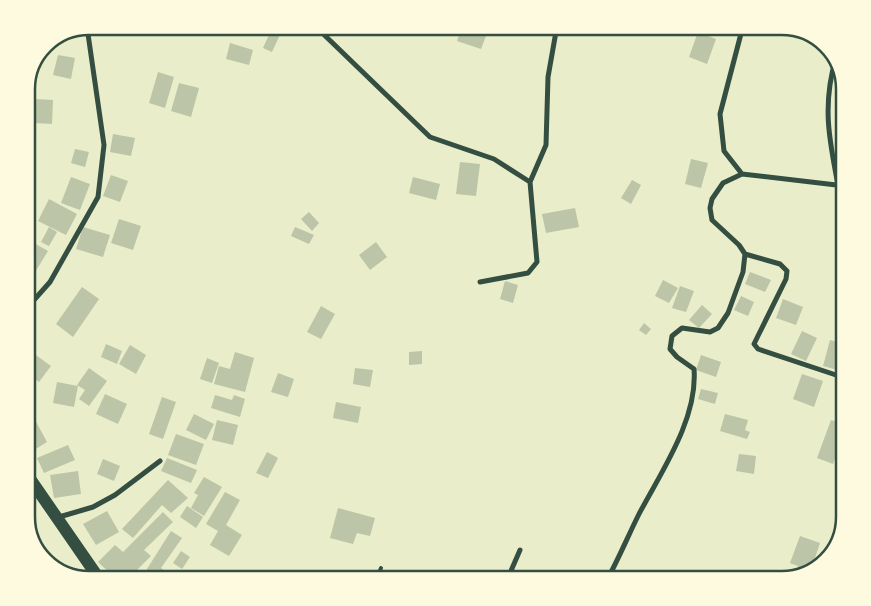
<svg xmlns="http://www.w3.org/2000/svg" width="871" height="606" font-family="'PT Sans',sans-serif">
  <rect width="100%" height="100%" fill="#e9edc9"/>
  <path fill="#bcc5a7" d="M273 26H284L272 52 263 48Z
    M413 26H439L436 35 413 28Z
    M462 26 489 28 481 49 457 41Z
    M574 26H586L585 30Z
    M698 32 716 39 707 64 689 57Z
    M230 43 253 50 249 65 226 59Z
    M58 55 75 58 71 79 53 75Z
    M158 72 174 77 165 108 149 103Z
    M179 83 199 88 191 117 171 111Z
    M35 99 53 100 52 124 34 123Z
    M845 101V138L835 135Z
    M113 134 135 138 131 156 110 152Z
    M75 149 89 152 85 167 71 163Z
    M691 159 708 163 701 188 685 184Z
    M460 162 480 164 476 196 456 194Z
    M111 175 128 181 120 202 103 196Z
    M71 177 90 184 80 210 61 203Z
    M413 177 440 184 436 200 409 193Z
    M632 180 641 185 631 204 621 198Z
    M49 199 77 214 66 235 38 221Z
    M575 208 579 227 546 233 542 214Z
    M309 212 319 223 312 231 301 219Z
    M119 219 141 226 133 250 111 243Z
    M49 227 57 232 49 246 41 242Z
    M83 227 110 235 103 257 76 249Z
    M295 227 314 235 309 244 291 236Z
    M32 242 48 251 26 287V251Z
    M376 242 387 257 370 270 359 255Z
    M750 272 771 280 765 292 745 284Z
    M663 280 678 288 669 303 655 296Z
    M505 281 518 285 513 303 500 299Z
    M680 286 694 291 686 312 672 308Z
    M82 287 99 299 73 337 56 324Z
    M741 296 754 302 748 316 734 310Z
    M783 299 803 307 796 325 776 318Z
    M702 305 712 314 699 328 689 320Z
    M321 306 335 314 321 339 307 332Z
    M644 323 651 329 646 335 639 330Z
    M845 326V342L840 340Z
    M802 331 817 338 806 361 791 354Z
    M830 340 845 344V372L823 366Z
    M106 344 122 351 117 364 101 357Z
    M130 345 146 355 136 374 119 364Z
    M26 348 51 366 39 382 26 372Z
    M422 351V364L409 365V352Z
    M235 352 254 358 245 392 214 384 219 366 230 369Z
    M701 355 721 362 716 377 696 370Z
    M207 358 219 363 212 383 200 379Z
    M89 368 107 381 89 406 79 399 85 390 77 385Z
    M355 368 373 370 370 387 353 384Z
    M278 373 294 379 288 397 271 392Z
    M802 374 823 381 814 407 793 399Z
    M57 382 78 386 74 407 53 403Z
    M701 389 718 393 715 404 698 399Z
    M105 394 127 404 118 424 96 414Z
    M215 395 232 400 234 395 245 399 240 417 211 408Z
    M162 397 176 402 163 439 149 434Z
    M336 402 361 407 358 423 333 418Z
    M194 414 214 424 206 440 186 430Z
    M725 414 748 420 745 430 750 432 747 439 720 431Z
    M33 416 47 442 26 455V420Z
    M217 420 238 425 233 445 212 440Z
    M831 420 845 424V431L833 464 817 458Z
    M176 434 204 444 196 465 168 455Z
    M68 445 75 460 44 473 37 458Z
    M267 452 278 458 268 478 256 473Z
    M739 454 756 456 754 474 736 471Z
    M167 458 197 470 191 483 161 471Z
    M103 459 120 466 114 481 97 474Z
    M78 471 81 494 54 498 50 475Z
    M204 477 222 487 204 516 191 508 198 495 194 493Z
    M168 480 188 498 171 513 162 505 133 538 122 529Z
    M225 492 240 500 226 525 242 535 229 556 210 545 218 531 206 524Z
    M187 506 203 517 196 528 180 517Z
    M338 508 375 518 370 536 357 533 353 544 330 538Z
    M107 511 119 532 96 545 83 524Z
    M163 512 173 522 144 550 151 556 127 580H117L98 562 115 545 123 552Z
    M171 531 182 538 161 568 178 580H140Z
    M800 536 820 543 810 573 795 577 798 566 790 563Z
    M181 551 190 557 182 569 173 563Z
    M342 574 357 575V580H341Z"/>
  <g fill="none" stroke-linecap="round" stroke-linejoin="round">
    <path stroke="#344e41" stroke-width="4" d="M376 580 381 568"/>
    <path stroke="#344e41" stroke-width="5" d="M315 26 430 137 494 159 530 182 546 145 548 77 557 26
      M836 58C822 104 829 139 838 185
      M742 174 724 151 720 114 743 26
      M745 254 780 264 787 271 786 279 754 344 758 349 845 378
      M480 282 528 273 537 262 530 182
      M26 309 50 282 98 197 104 145 87 27
      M59 517 93 507 115 495 160 461
      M507 580 520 550
      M607 580C619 558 628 536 639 514 661 472 698 419 694 369L677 357 670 349 672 336 682 328 710 332 718 328 728 313 743 272 745 254 739 245 712 220 710 208 712 199 723 183 742 174 845 186"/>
    <path stroke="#344e41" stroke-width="12" d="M26 473 100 580
      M31 537 49 564"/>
  </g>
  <path d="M0 0H871V606H0ZM89 35H782A54 54 0 0 1 836 89V517A54 54 0 0 1 782 571H89A54 54 0 0 1 35 517V89A54 54 0 0 1 89 35Z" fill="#fefae0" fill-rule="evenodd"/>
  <path fill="none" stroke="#344e41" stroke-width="2.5" d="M89 35H782A54 54 0 0 1 836 89V517A54 54 0 0 1 782 571H89A54 54 0 0 1 35 517V89A54 54 0 0 1 89 35Z"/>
</svg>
